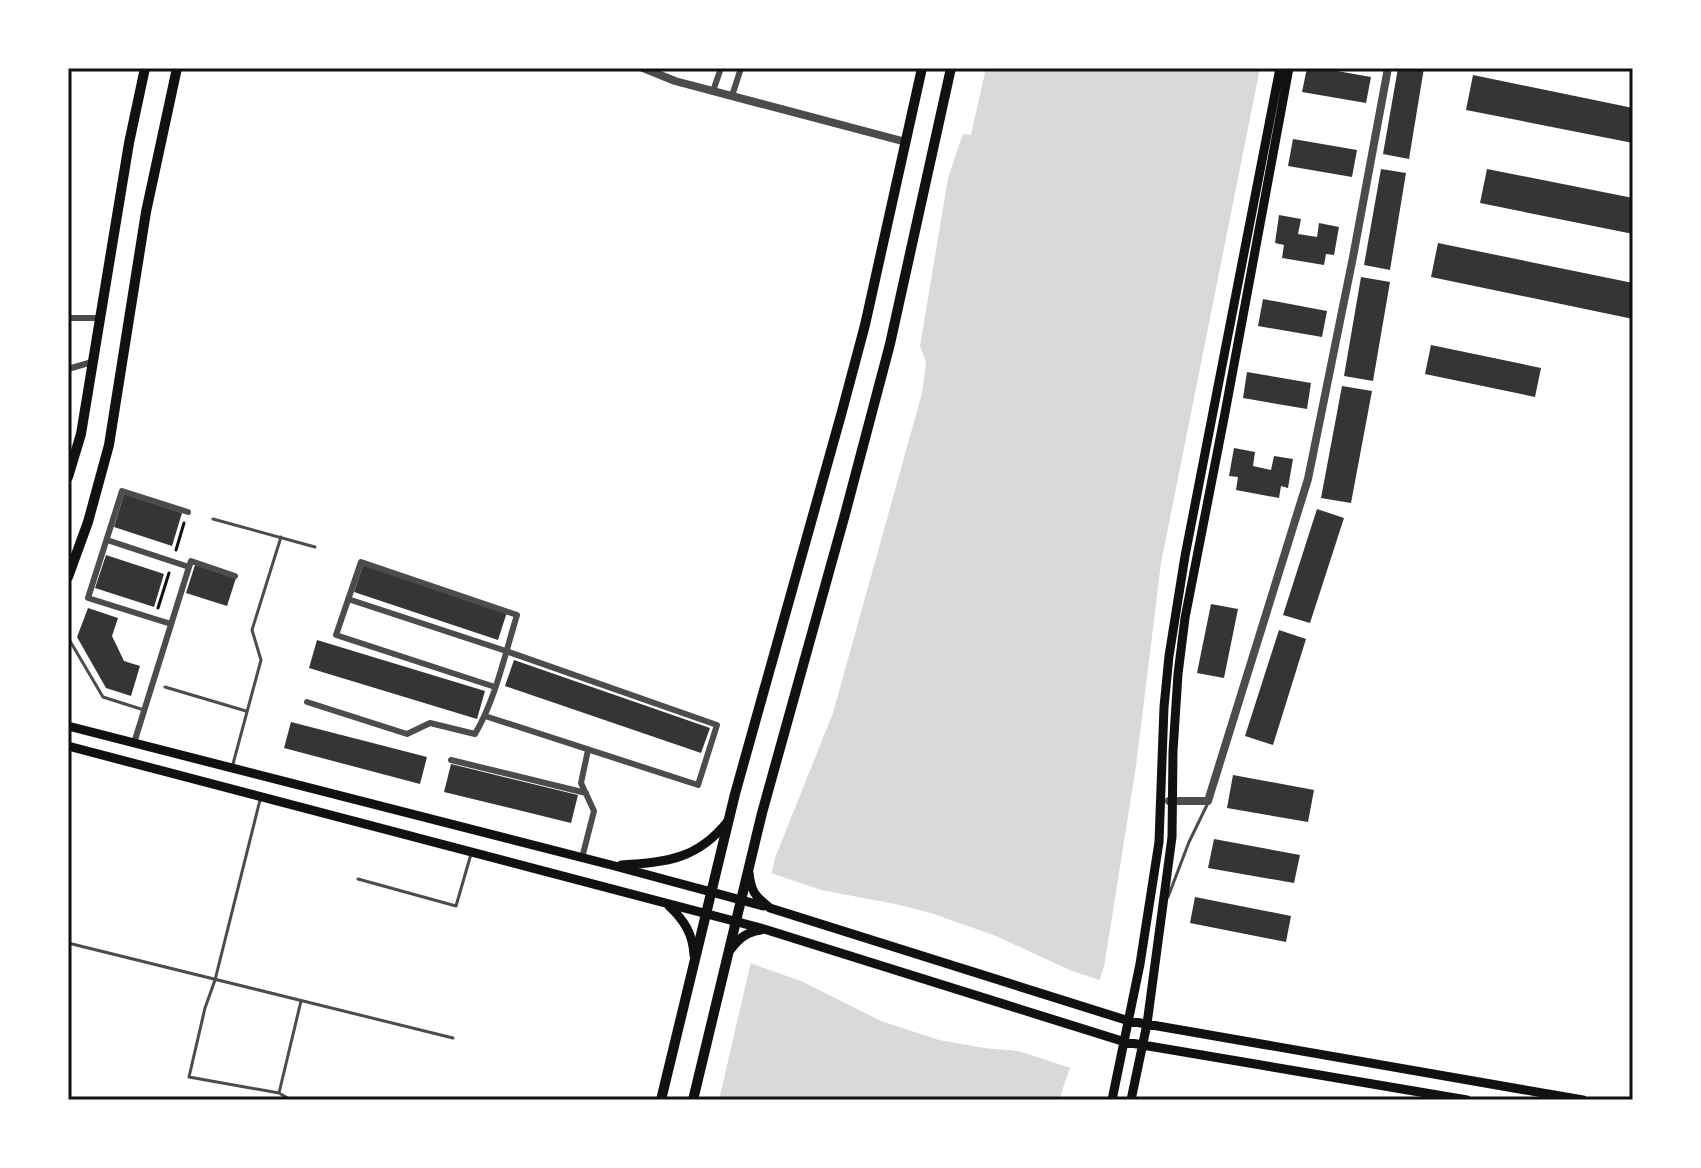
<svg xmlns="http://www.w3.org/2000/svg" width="1701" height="1168" font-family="Arial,sans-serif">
  <rect width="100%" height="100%" fill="#fff"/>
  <path fill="#d9d9d9" d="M986 68H1260L1161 563 1136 766 1104 967 1059 1100H719L775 858 833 713 922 393 926 362 920 346 948 178 963 134 971 135Z"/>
  <path fill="#fff" d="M768 872 821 890 895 904 931 913 996 936 1072 971 1103 981 1074 1069 1018 1051 984 1048 939 1040 881 1021 801 981 747 962Z"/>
  <path fill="#353535" d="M1307 68H1320L1371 77 1366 103 1302 92Z
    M1398 68H1424L1409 159 1383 154Z
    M1473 75 1633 108V143L1466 110Z
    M1293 139 1357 150 1352 177 1288 166Z
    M1381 169 1406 173 1390 270 1364 265Z
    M1487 169 1633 198V234L1480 203Z
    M1279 215 1301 219 1298 234 1317 237 1319 223 1339 227 1334 255 1326 254 1324 265 1282 258 1284 245 1275 243Z
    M1438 243 1633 283V319L1431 277Z
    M1361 277 1390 282 1373 381 1344 376Z
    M1263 299 1327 311 1322 337 1258 326Z
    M1431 345 1541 368 1535 397 1425 374Z
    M1247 372 1311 383 1307 409 1243 398Z
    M1342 386 1372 391 1351 503 1321 498Z
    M1234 448 1255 452 1253 466 1271 470 1274 456 1293 459 1288 488 1281 486 1279 498 1236 490 1238 477 1229 476Z
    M124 494 182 513 172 546 114 527Z
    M1317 509 1344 518 1310 623 1283 615Z
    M106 555 164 574 154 607 95 588Z
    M195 565 236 578 227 606 186 593Z
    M363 565 507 612 498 640 354 592Z
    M1211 604 1238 609 1224 678 1197 673Z
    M88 608 118 618 112 636 124 661 140 666 131 696 106 688 77 637Z
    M1279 630 1306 639 1273 745 1245 736Z
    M317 640 485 691 477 719 309 668Z
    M514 660 710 728 701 753 505 686Z
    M291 722 427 757 420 784 284 748Z
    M451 764 578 795 571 823 444 792Z
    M1233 775 1314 790 1308 822 1227 808Z
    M1214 839 1300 855 1294 883 1208 868Z
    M1195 897 1291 916 1286 942 1190 923Z"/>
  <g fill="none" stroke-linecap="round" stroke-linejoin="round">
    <path stroke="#111" stroke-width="3" d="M176 550 184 523
      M158 608 169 573"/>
    <path stroke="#4c4c4c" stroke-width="3" d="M213 519 315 547
      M70 641 103 697 144 710
      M165 687 246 711
      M233 764 261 660 252 630 281 537
      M260 800 215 980 205 1008 189 1077 279 1093 301 1001
      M358 879 456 906 471 854
      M1168 897 1189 842 1207 805
      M68 943 453 1038
      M279 1093 291 1100"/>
    <path stroke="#4c4c4c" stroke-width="6" d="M713 91 721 68
      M732 96 741 68
      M68 318H99
      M68 369 92 362
      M107 540 189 567 134 743
      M189 567 191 561 235 576
      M348 599 506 651 717 725 698 785 485 716
      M171 624 88 598 122 491 188 512
      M307 702 407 734 430 723 475 734C496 698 505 654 517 615L361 562 336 635 495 687
      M451 760 586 793
      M582 858 594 811 581 783 588 750"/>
    <path stroke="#4c4c4c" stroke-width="8" d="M643 68 675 81 906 142
      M1169 801H1208L1308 479 1353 257 1388 68"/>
    <path stroke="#111" stroke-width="9" d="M68 726 611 865 763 906
      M68 746 764 929 1125 1042 1467 1100
      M621 865C668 862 698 859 728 821
      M749 873C751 892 755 896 770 908L1129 1021 1583 1100
      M669 906C684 920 693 934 694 955
      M731 949C739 938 747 932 761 930
      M1112 1100 1140 964 1159 842 1164 707 1169 656 1185 556 1280 68
      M1131 1100 1147 1024 1172 837 1173 751 1178 674 1185 618 1225 413 1289 68"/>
    <path stroke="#111" stroke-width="10" d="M68 477 81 434 129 143 145 68
      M68 577 88 522 109 445 146 212 177 68
      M661 1100 735 794 841 415 865 325 922 68
      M693 1100 762 813 844 518 890 344 951 68"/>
  </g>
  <rect width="1701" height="1168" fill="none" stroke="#ffffff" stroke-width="140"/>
  <rect x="70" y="70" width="1561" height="1028" fill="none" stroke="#111" stroke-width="3"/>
</svg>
